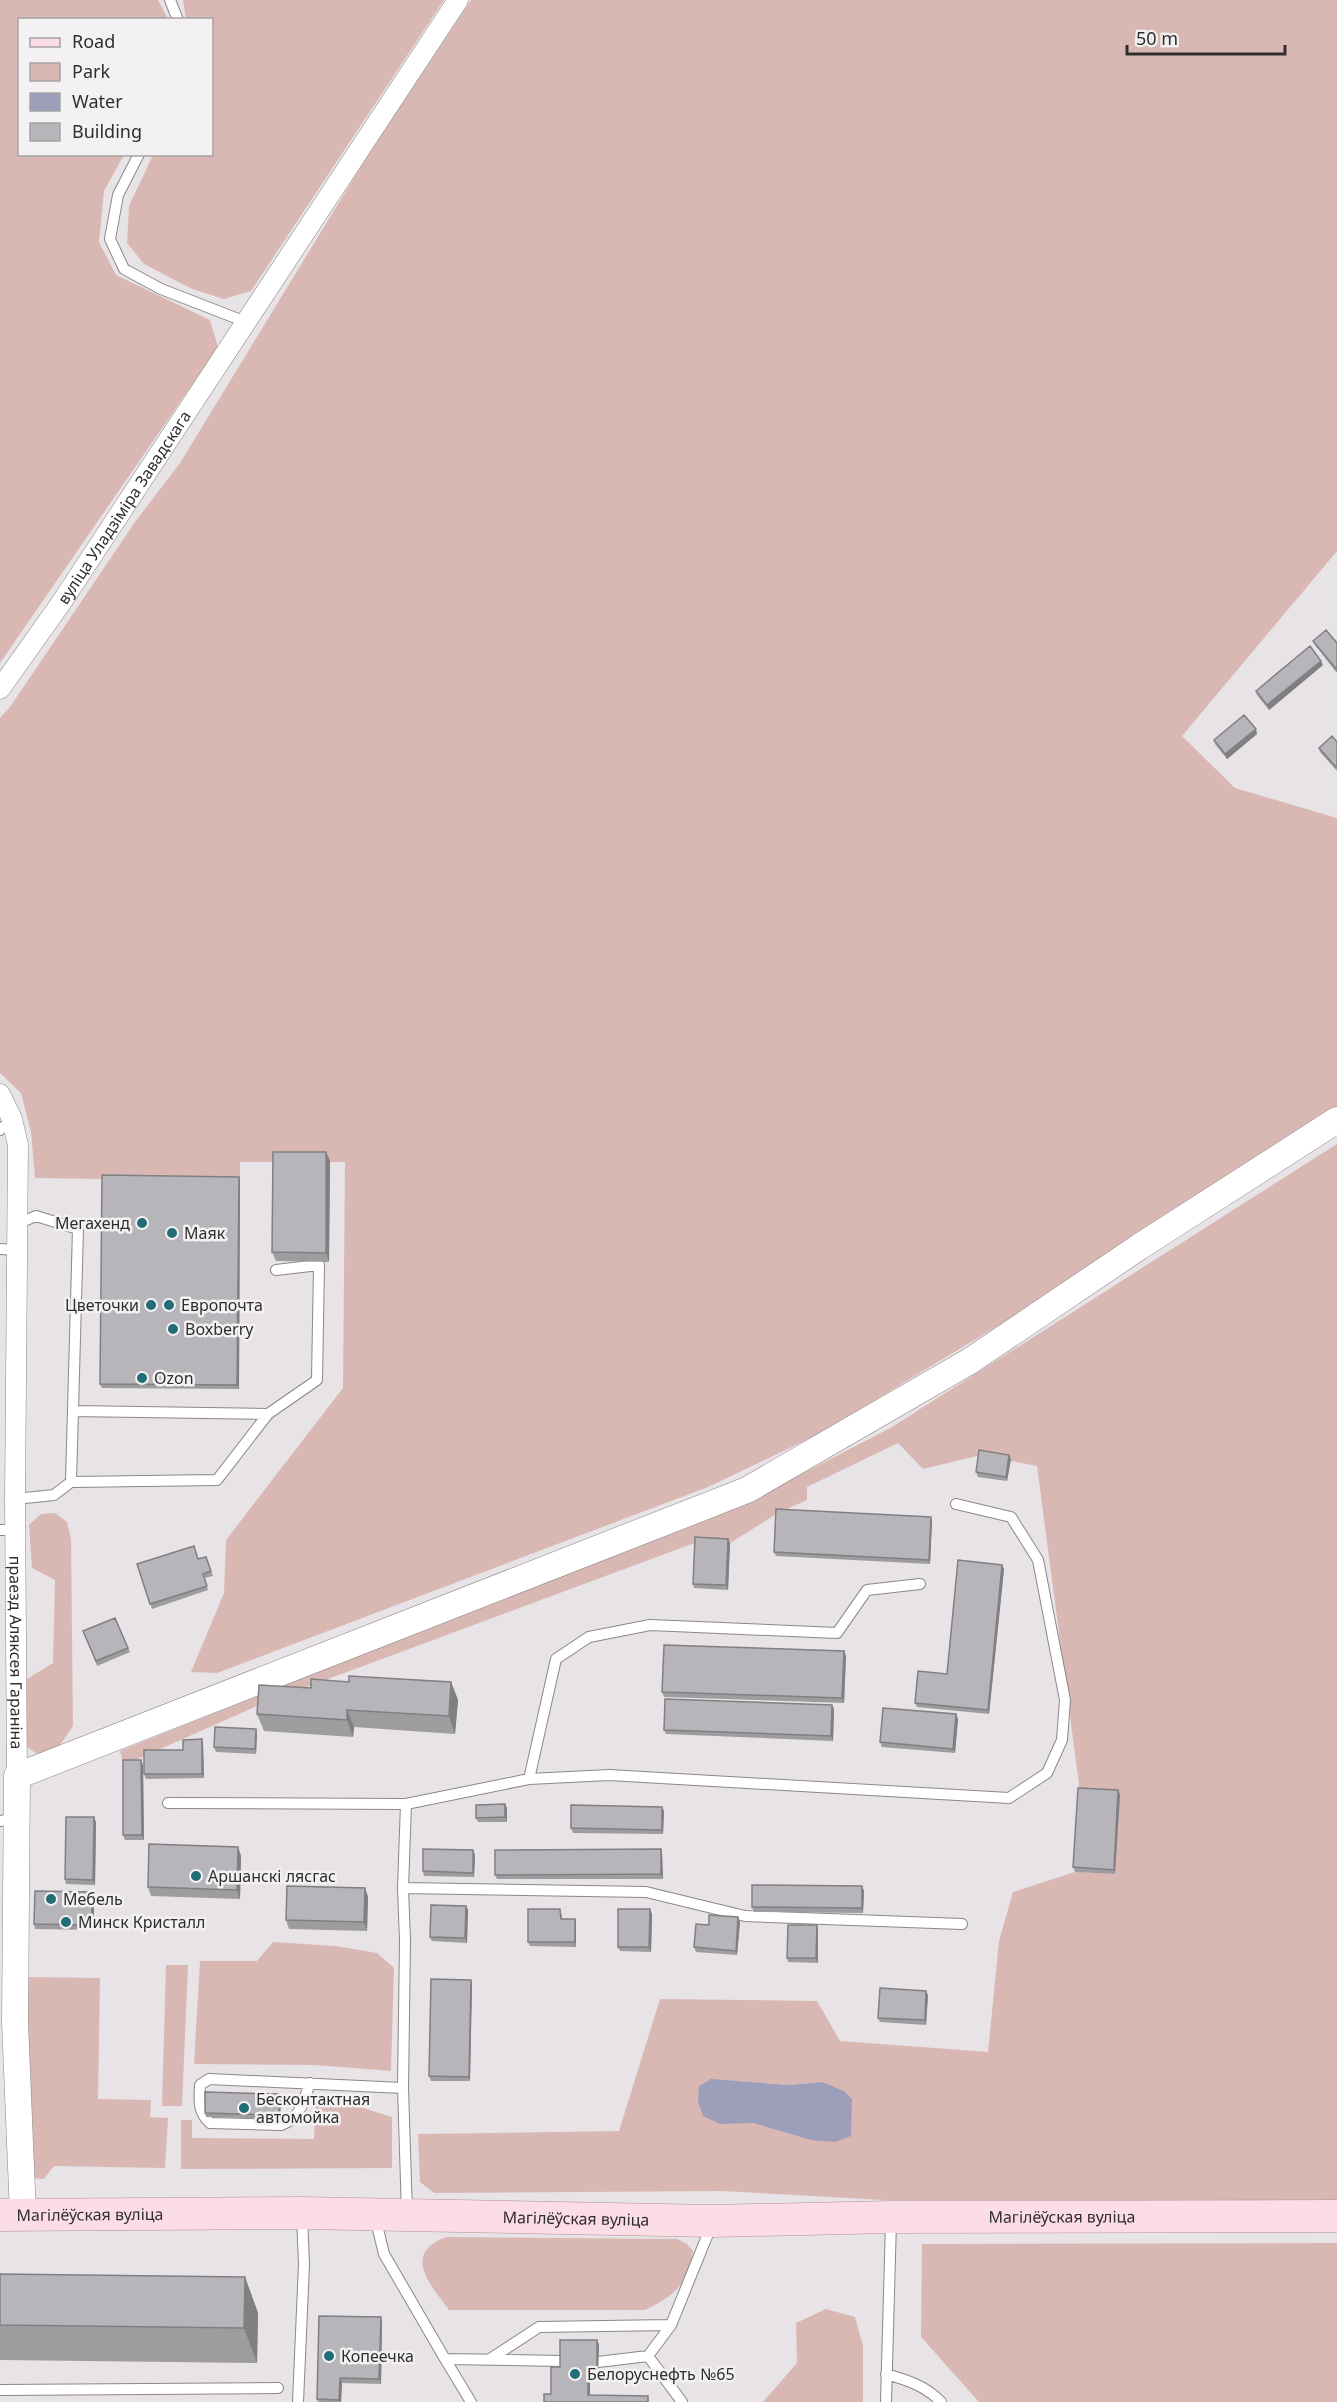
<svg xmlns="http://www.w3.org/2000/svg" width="1337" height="2402" font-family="'Noto Sans',sans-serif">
  <rect width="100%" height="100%" fill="#e7e3e6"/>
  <path fill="#d9b8b4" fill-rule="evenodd" d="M0 0H158L168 19 20 20V154L124 155 104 191 99 242 116 275 210 320 218 347 0 663Z
    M183 0H444L251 291 224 299 192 289 144 264 127 243 129 206 153 155 212 154V20L186 19Z
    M471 0H1337V551L1182 736 1235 788 1337 818V1110L1019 1313 819 1434 708 1487 217 1673 191 1672 224 1593 226 1540 343 1388 345 1162H240V1181L35 1178 31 1132 21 1093 0 1073V718L10 707 135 522 180 463 374 145Z
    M1337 1144V2201L884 2200 722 2191 434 2193 420 2182 418 2134 619 2131 660 1999 817 2001 840 2041 988 2052 999 1941 1013 1892 1075 1872 1115 1874 1120 1795 1080 1792 1037 1466 981 1455 923 1469 898 1443 807 1487V1500L778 1513 730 1543 697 1542 266 1702 124 1765 120 1751 771 1490 892 1427ZM734 2081 789 2085 822 2082 811 2140 753 2123Z
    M55 1513 67 1522 71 1539 73 1726 58 1748 37 1754 27 1747V1679L53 1663 55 1580 32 1568 29 1525 41 1514Z
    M273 1942 335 1946 377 1953 394 1968 391 2071 315 2065 194 2064 200 1961H257Z
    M166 1965H188L182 2106H162Z
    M24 1977 100 1978 98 2099 151 2100 150 2117 168 2118 165 2168 54 2166 44 2179 32 2178Z
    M315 2104H350L392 2117V2168L181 2169V2120H192V2138L314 2139Z
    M446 2237 677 2239 687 2244 693 2251C691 2283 672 2297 645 2310H449C431 2285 401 2254 446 2237Z
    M1337 2243V2402H979L921 2337 922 2244Z
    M826 2309 855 2317 863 2346V2402H763L797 2363 796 2323Z"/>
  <path fill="#9c9eba" d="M711 2079 789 2085 822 2082 844 2091 852 2099 851 2136 835 2142 811 2140 753 2123 720 2124 703 2116 698 2101 699 2086Z"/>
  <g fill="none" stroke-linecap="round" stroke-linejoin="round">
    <g stroke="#8b878a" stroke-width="12">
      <path id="service" d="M170 0 178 20
        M139 154 118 195 110 239 124 269 161 289 246 322
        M0 1130 12 1119
        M17 1224 36 1216 78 1229 71 1482
        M0 1249 16 1250
        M73 1411 268 1414
        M15 1499 54 1495 71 1482 217 1480 268 1414 317 1380 319 1265 276 1270
        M0 1530H15
        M529 1779 556 1659 589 1637 650 1625 837 1633 867 1590 920 1584
        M168 1803 406 1804
        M0 1821 15 1818
        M403 1888 646 1892 745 1916 962 1924
        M310 2083C303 2102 301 2118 281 2125L210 2123C198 2112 199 2101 200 2085L209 2079 403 2088
        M407 2214 403 2088 405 1941 403 1888 406 1804 529 1779 609 1775 1009 1798 1047 1773 1062 1740 1065 1700 1038 1560 1011 1517 956 1504
        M375 2217 384 2254 445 2359 562 2361
        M648 2356 682 2402
        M445 2359 471 2402
        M490 2359 539 2327 671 2325
        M598 2362 648 2356 671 2325 712 2224
        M886 2374C907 2380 926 2386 941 2402
        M0 2390 278 2388
        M298 2402 304 2264 302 2216
        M886 2402 891 2221"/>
    </g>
    <g stroke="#8b878a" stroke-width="21">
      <g id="minor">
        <path id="s1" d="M0 689 61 603 458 0"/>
        <path id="s2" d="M0 1094 12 1119 18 1145 15 1499 17 1776"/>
      </g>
    </g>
    <g stroke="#8b878a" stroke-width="27">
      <path id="tertiary" d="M23 2215 15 2022 17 1776 747 1490 970 1361 1139 1247 1337 1120"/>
    </g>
    <g stroke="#b3909a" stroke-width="33">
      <g id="primary">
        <path id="s3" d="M0 2215 302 2213 713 2221 891 2217 1337 2216"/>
      </g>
    </g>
    <use href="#service" stroke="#fff" stroke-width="10"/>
    <use href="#minor" stroke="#fff" stroke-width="20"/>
    <use href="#tertiary" stroke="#fff" stroke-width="26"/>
    <use href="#primary" stroke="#fcdce5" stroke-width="32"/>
  </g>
  <path fill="#9d9c9f" d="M1313 641 1337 643V673L1315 645Z
    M1323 665 1269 710 1257 695 1256 691Z
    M1257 734 1227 759 1215 744 1214 740Z
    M1337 742V771L1320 752 1319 748Z
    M326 1152 330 1161 329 1262 276 1261 272 1252Z
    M239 1177 240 1181 239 1389 102 1388 100 1384Z
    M1011 1459 1007 1481 978 1477 976 1472Z
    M931 1517 932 1521 930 1564 776 1556 774 1552Z
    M730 1543 728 1590 694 1588 693 1584Z
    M206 1557 213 1576 204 1578 208 1590 152 1609 137 1564 198 1559Z
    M1002 1565 1004 1569 989 1714 917 1707 915 1703 947 1674Z
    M115 1618 130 1652 97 1666 83 1631Z
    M844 1651 846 1656 844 1703 664 1697 662 1692Z
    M349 1682H451L458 1700 455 1734 354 1727 353 1737 264 1731 257 1714 311 1688Z
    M834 1709 833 1741 666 1734 664 1730Z
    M956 1714 958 1719 955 1753 882 1747 880 1742Z
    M256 1729 257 1734 256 1754 216 1752 214 1747Z
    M202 1739 203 1744 204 1778 146 1779 144 1774Z
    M143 1765 144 1840H125L123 1835Z
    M1118 1790 1120 1795 1115 1874 1075 1872 1073 1867Z
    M507 1808V1822H478L476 1818Z
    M664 1811 663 1834 573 1833 571 1828Z
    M96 1822 95 1885 66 1884 65 1879Z
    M238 1847 241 1856 240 1899 151 1896 148 1887Z
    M661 1849 662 1853 663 1879H497L495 1875Z
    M473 1850 475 1855 474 1877 424 1876 423 1871Z
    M862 1886 864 1891 863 1913 754 1912 752 1907Z
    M365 1888 368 1897 367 1931 289 1929 286 1920Z
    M94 1896V1930L35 1929 34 1924Z
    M466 1906 468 1910 467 1943 432 1941 430 1937Z
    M562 1914V1919H575L576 1923V1947L530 1946 528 1942Z
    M652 1914 651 1952 620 1951 618 1947Z
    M740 1922 737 1955 696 1952 694 1947 709 1925Z
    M817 1925 818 1930V1963L788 1962 787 1958Z
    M472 1984 470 2081H431L429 2076Z
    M928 1995 926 2025 880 2022 878 2018Z
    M279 2094 281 2098 280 2119 206 2117 205 2113Z
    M0 2274 245 2277 258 2313 257 2363 0 2360Z
    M382 2322 381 2384 342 2383 341 2402H318L317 2399Z
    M597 2340 599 2345 598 2371H590V2395L648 2396 649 2401 551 2394 560 2367Z"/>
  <path fill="#807f82" d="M1321 661 1323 665 1269 710 1267 705Z
    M1256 729 1257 734 1227 759 1225 754Z
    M326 1152 330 1161 329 1262 326 1253Z
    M239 1177 240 1181 239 1389 237 1385Z
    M1009 1455 1011 1459 1007 1481 1006 1477Z
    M931 1517 932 1521 930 1564 929 1560Z
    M728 1539 730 1543 728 1590 726 1585Z
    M1002 1565 1004 1569 989 1714 988 1710Z
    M844 1651 846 1656 844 1703 842 1698Z
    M451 1682 458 1700 455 1734 449 1716Z
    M832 1705 834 1709 833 1741 831 1736Z
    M347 1710 354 1727 353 1737 347 1720Z
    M956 1714 958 1719 955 1753 953 1749Z
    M256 1729 257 1734 256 1754 255 1749Z
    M202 1739 203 1744 204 1778 202 1774Z
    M141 1760 143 1765 144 1840 142 1835Z
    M1118 1790 1120 1795 1115 1874 1114 1870Z
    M505 1804 507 1808V1822L505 1817Z
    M662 1807 664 1811 663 1834 662 1830Z
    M94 1817 96 1822 95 1885 93 1880Z
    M238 1847 241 1856 240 1899 237 1890Z
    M661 1849 662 1853 663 1879 661 1874Z
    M473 1850 475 1855 474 1877 473 1873Z
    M862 1886 864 1891 863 1913 862 1908Z
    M365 1888 368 1897 367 1931 364 1922Z
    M92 1892 94 1896V1930L92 1925Z
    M466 1906 468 1910 467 1943 465 1938Z
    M650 1909 652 1914 651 1952 649 1947Z
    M738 1917 740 1922 737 1955 736 1951Z
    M575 1919 576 1923V1947L575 1942Z
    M817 1925 818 1930V1963L816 1958Z
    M471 1980 472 1984 470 2081 469 2077Z
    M926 1991 928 1995 926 2025 925 2020Z
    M279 2094 281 2098 280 2119 279 2115Z
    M245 2277 258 2313 257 2363 244 2328Z
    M381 2317 382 2322 381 2384 379 2379Z
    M597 2340 599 2345 598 2371 597 2366Z
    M588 2366 590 2371V2400L588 2395Z
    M340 2378 342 2383 341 2402 339 2400Z"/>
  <path fill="#b7b5b9" stroke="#807f82" stroke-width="1.5" d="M1326 630 1337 643V670L1313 641Z
    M1310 646 1321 661 1267 705 1256 691Z
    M1244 715 1256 729 1225 754 1214 740Z
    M1332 736 1337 742V766L1336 767 1319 748Z
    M273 1152H326V1253L272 1252Z
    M102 1175 239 1177 237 1385 100 1384Z
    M979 1450 1009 1455 1006 1477 976 1472Z
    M776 1509 931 1517 929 1560 774 1552Z
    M695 1537 728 1539 726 1585 693 1584Z
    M194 1546 198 1559 206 1557 211 1571 203 1574 207 1586 150 1604 137 1564Z
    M958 1560 1002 1565 988 1710 915 1703 918 1671 947 1674Z
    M115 1618 128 1648 96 1661 83 1631Z
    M664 1645 844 1651 842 1698 662 1692Z
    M349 1676 451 1682 449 1716 347 1710V1720L257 1714 259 1685 311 1688V1679L349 1682Z
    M665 1699 832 1705 831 1736 664 1730Z
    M883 1708 956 1714 953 1749 880 1742Z
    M215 1727 256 1729 255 1749 214 1747Z
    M202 1739V1774H144V1750H183V1740Z
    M123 1760H141L142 1835H123Z
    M1078 1788 1118 1790 1114 1870 1073 1867Z
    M505 1804V1817L476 1818V1805Z
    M571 1805 662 1807V1830L571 1828Z
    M66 1817H94L93 1880 65 1879Z
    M149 1844 238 1847 237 1890 148 1887Z
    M423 1849 473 1850V1873L423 1871Z
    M661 1849V1874L495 1875V1850Z
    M752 1885 862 1886V1908L752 1907Z
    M287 1886 365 1888 364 1922 286 1920Z
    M35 1891 92 1892V1925L34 1924Z
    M431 1905 466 1906 465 1938 430 1937Z
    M528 1909H560L561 1919H575V1942H528Z
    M618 1909H650L649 1947H618Z
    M709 1915 738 1917 736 1951 694 1947 696 1924 709 1925Z
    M788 1925H817L816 1958H787Z
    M431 1979 471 1980 469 2077 429 2076Z
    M880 1988 926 1991 925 2020 878 2018Z
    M205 2092 279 2094V2115L205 2113Z
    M0 2274 245 2277 244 2328 0 2325Z
    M319 2316 381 2317 379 2379 340 2378 339 2400 317 2399Z
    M560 2340H597V2366H588V2395L648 2396V2402H544V2394H551V2367H560Z"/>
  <g fill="#236e76" stroke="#f4f1f3" stroke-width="2">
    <circle cx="142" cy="1223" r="6"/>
    <circle cx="172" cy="1233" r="6"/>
    <circle cx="151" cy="1305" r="6"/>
    <circle cx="169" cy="1305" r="6"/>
    <circle cx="173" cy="1329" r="6"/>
    <circle cx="142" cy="1378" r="6"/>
    <circle cx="196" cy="1876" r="6"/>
    <circle cx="51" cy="1899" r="6"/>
    <circle cx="66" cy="1922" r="6"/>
    <circle cx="244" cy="2108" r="6"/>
    <circle cx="329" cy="2356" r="6"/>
    <circle cx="575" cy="2374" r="6"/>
  </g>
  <g text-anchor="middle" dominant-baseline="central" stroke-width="5" stroke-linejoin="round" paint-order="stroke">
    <g font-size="16" fill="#2f2e2f" stroke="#f4f1f3">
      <text stroke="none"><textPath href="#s1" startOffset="220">вуліца Уладзіміра Завадскага</textPath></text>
      <text stroke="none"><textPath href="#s2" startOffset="562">праезд Аляксея Гараніна</textPath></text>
      <text stroke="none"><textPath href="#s3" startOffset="90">Магілёўская вуліца</textPath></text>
      <text stroke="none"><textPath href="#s3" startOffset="1062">Магілёўская вуліца</textPath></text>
      <text stroke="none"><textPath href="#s3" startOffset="576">Магілёўская вуліца</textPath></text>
    </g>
    <g font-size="16" fill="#2f2e2f" stroke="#f4f1f3" text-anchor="start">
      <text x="130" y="1223" text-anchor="end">Мегахенд</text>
      <text x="184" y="1233">Маяк</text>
      <text x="139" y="1305" text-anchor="end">Цветочки</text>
      <text x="181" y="1305">Европочта</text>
      <text x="185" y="1329">Boxberry</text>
      <text x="154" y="1378">Ozon</text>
      <text x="208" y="1876">Аршанскі лясгас</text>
      <text x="63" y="1899">Мебель</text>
      <text x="78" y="1922">Минск Кристалл</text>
      <text x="256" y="2099">Бесконтактная<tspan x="256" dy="18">автомойка</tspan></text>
      <text x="341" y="2356">Копеечка</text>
      <text x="587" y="2374">Белоруснефть №65</text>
    </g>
  </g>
  <rect x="18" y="18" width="195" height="138" fill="#f4f1f3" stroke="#a5a3a5" stroke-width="1.5"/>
  <rect x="30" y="38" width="30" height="9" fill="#fcdce5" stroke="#a5a3a5" stroke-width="1.5"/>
  <text x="72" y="48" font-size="18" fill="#2f2e2f">Road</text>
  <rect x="30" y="63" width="30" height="18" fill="#d9b8b4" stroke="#a5a3a5" stroke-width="1.5"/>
  <text x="72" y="78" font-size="18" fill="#2f2e2f">Park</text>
  <rect x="30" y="93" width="30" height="18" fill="#9c9eba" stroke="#a5a3a5" stroke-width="1.5"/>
  <text x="72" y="108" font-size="18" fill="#2f2e2f">Water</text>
  <rect x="30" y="123" width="30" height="18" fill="#b7b5b9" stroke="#a5a3a5" stroke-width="1.5"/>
  <text x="72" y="138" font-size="18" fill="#2f2e2f">Building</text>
  <path d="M1127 45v9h158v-9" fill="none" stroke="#2f2e2f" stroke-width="3"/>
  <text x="1136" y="45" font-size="18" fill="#2f2e2f" stroke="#f4f1f3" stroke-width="4.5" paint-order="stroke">50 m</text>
</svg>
